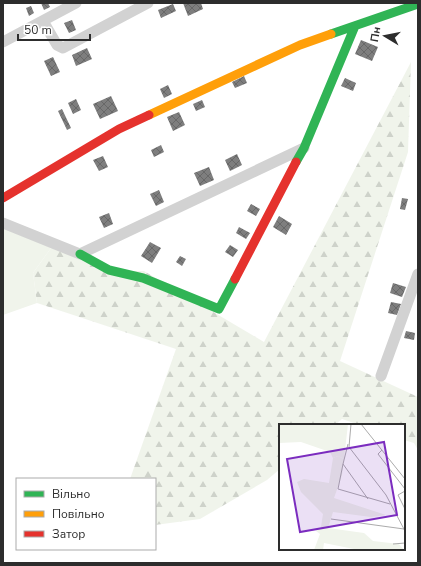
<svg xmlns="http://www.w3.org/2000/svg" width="421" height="566" font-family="'Nunito Sans',sans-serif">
  <defs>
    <pattern id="forest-firs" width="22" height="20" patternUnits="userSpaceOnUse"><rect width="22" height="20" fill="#f0f4eb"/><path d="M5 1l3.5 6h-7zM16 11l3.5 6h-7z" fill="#ced2ca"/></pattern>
    <pattern id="building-cross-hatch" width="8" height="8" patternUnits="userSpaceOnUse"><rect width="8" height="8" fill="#7e7e7e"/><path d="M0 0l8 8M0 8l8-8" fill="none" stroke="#686868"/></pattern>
  </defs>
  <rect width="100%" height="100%" fill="#fff"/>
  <path fill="#f0f4eb" d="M3 227 56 241 33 273 37 303 3 315Z"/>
  <path fill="url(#forest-firs)" d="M411 62 408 152 340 361 418 397V450L414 443 404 440V425H360L342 419 335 425H280V469L267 480 200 519 155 525V479H130L176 349 37 303 33 273 56 241 117 271H144L264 342Z"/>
  <path fill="url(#building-cross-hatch)" d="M41 3H48L50 7 44 10Z
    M183 3H201L203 9 188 16Z
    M173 4 176 11 161 18 158 10Z
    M31 6 34 13 29 16 26 8Z
    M72 20 76 30 69 33 64 23Z
    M361 40 378 47 372 61 355 54Z
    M87 48 92 59 76 66 72 55Z
    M53 57 60 72 51 76 44 61Z
    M244 76 247 83 235 88 232 82Z
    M345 78 356 83 353 91 341 86Z
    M168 85 172 94 164 98 160 89Z
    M111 96 118 111 100 119 93 104Z
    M76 99 81 110 73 114 68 103Z
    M202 100 205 107 196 111 193 104Z
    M62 109 71 128 67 130 58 111Z
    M179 112 185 125 173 131 167 117Z
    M161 145 164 152 154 157 151 150Z
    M237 154 242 165 230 171 225 160Z
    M103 156 108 167 99 171 93 160Z
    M209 167 214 180 200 186 194 173Z
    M159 190 164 202 156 206 150 194Z
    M402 198 408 199 405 210 400 209Z
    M251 204 260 209 256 216 247 211Z
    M109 213 113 224 104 228 99 217Z
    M279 216 292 224 286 235 273 227Z
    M239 227 250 233 246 239 236 233Z
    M150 242 161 248 152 263 141 256Z
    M230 245 238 250 233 257 225 252Z
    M180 256 186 259 182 266 176 262Z
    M393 283 406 287 402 297 390 293Z
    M391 302 401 304 397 315 388 313Z
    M406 331 415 333 414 340 404 338Z"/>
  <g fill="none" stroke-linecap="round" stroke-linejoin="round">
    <path stroke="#d2d2d2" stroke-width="11" d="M43 21 57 45 63 48 148 3
      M3 42 76 3
      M3 223 80 254 304 148
      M381 376 418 274"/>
    <path stroke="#30b455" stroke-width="9" d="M331 34 418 4
      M296 162 304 148 355 26
      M80 254 109 270 143 278 219 309 235 279"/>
    <path stroke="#ff9f0a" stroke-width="9" d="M149 115 300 45 331 34"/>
    <path stroke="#e5322d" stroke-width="9" d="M3 198 119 129 149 115
      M235 279 296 162"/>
  </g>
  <g transform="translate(279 424)">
    <rect width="126" height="126" fill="#fff"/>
    <path d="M0 0H69L65 35 59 32 54 34 51 28 22 18 0 19Z" fill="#f0f4eb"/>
    <path d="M45 0H66L64 11 37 7 39 1ZM59 32 65 35 63 51 55 74 107 91 92 93 54 88 49 104 85 109 94 117 120 120 125 126H80L45 119 44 126H35L41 110 37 107 42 103 44 90 22 68 18 58 25 55 50 59 54 34Z" fill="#f0f4eb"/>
    <path fill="none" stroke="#ababab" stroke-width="1" d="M72 0 70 23 107 71 126 107M82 0 126 55M69 20 64 40 89 75M103 26 99 30 126 65M64 40 59 65 111 80M126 67 119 71 126 85M52 95 125 105M114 120 126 119"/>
    <path fill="#7b2cbf" fill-opacity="0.15" stroke="#7b2cbf" stroke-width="2" d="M105 18 118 91 21 108 8 35Z"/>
    <rect width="126" height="126" fill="none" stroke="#2d2d2d" stroke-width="2"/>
  </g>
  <rect width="421" height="566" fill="none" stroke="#2d2d2d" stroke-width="8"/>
  <rect x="16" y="478" width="140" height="72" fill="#ffffff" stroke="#ababab"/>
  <rect x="24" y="491" width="20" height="6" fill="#30b455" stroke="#ababab"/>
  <text x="52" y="498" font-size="12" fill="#2d2d2d">Вільно</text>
  <rect x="24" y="511" width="20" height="6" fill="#ff9f0a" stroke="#ababab"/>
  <text x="52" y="518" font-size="12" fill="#2d2d2d">Повільно</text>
  <rect x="24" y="531" width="20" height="6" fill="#e5322d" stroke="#ababab"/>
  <text x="52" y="538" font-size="12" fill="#2d2d2d">Затор</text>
  <g transform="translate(385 36) rotate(280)" stroke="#ffffff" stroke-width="3" paint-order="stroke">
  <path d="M0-3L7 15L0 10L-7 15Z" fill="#2d2d2d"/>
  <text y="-6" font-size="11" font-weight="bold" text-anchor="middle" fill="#2d2d2d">Пн</text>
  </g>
  <path d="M18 34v6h72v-6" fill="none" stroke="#2d2d2d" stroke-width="2"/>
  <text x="24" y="34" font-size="12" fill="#2d2d2d" stroke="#ffffff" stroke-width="3" paint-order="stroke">50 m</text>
</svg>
